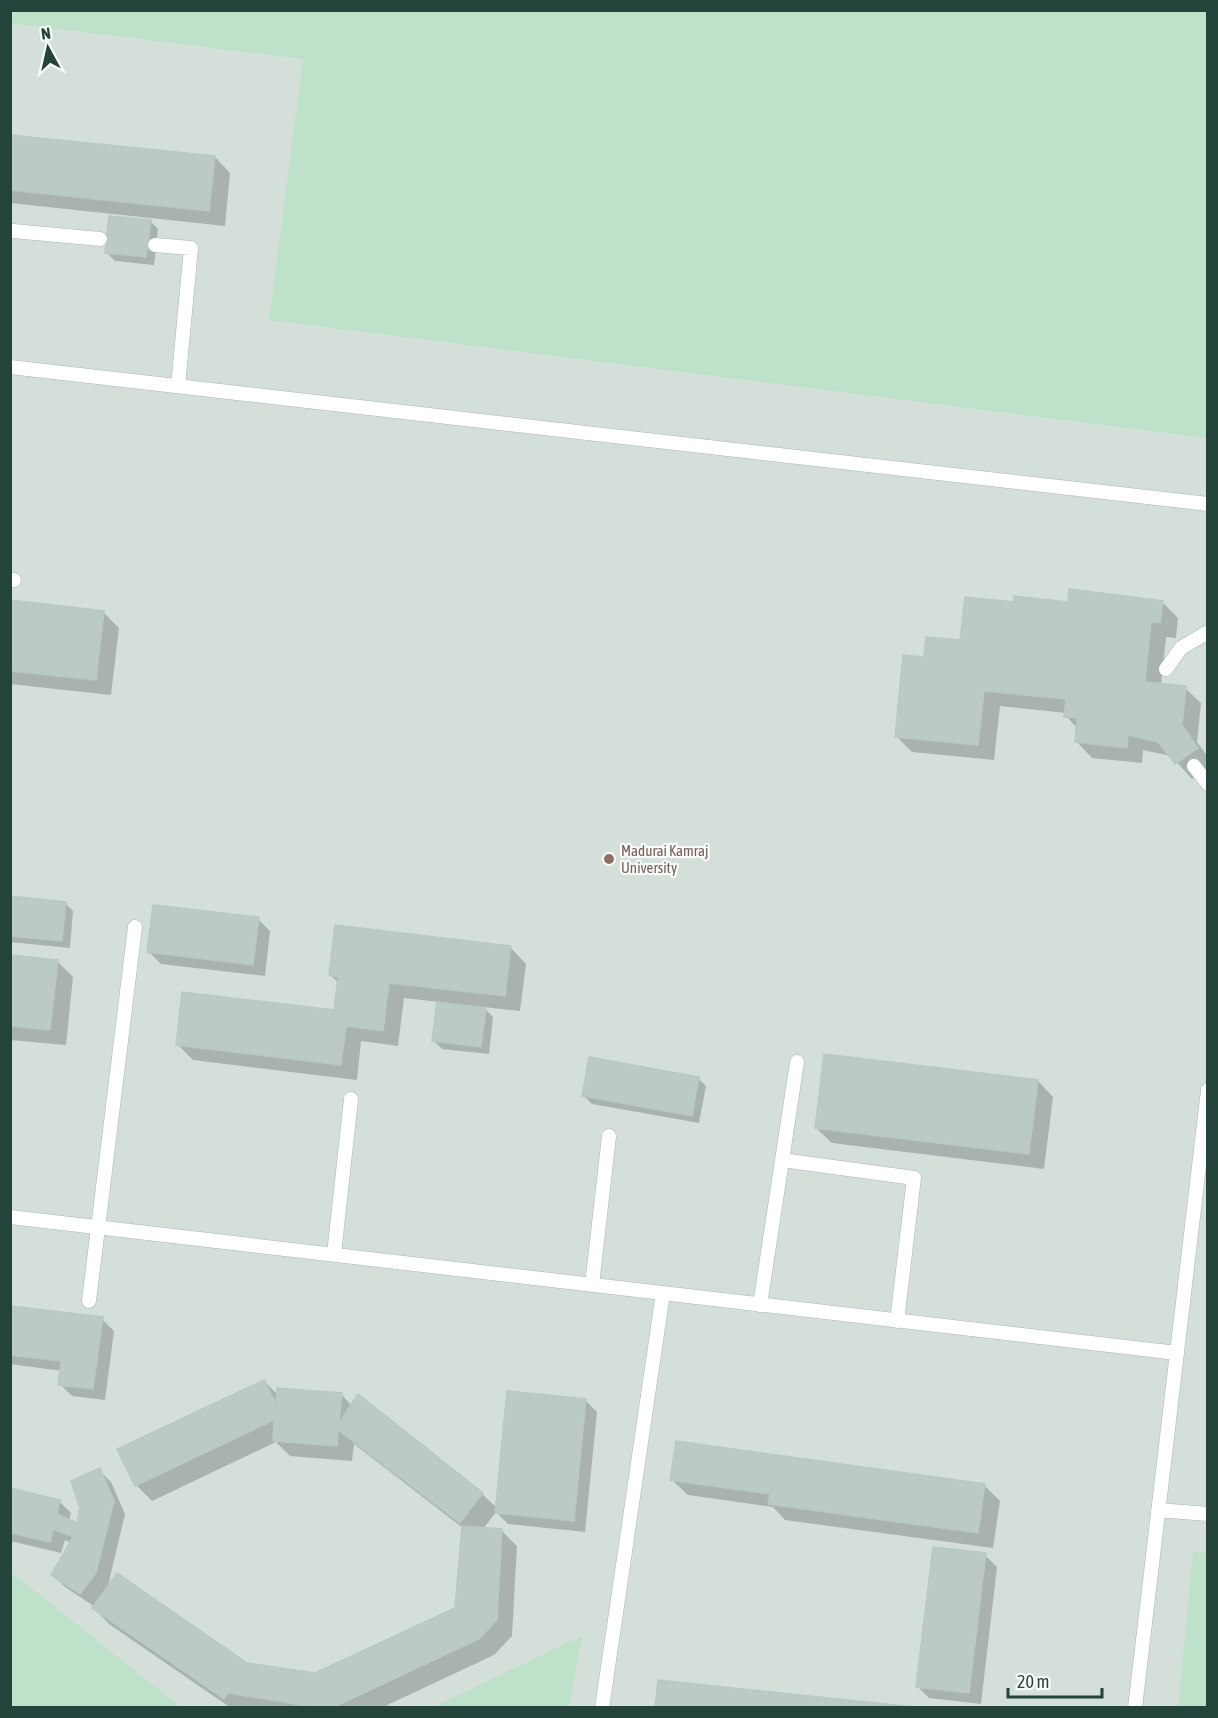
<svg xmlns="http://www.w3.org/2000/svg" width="1218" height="1718" font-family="'Asap Condensed',sans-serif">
  <rect width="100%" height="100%" fill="#e6efeb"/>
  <path fill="#d4dfda" d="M11 11H1207V1707H11Z"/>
  <path fill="#bee1c9" d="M11 10 1207 11V438L269 320 303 59 11 23Z
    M1193 1552 1207 1553V1707H1178Z
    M11 1572 180 1707H11Z
    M582 1636 569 1707H433Z"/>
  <path fill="#0003" d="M10 136 215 157 230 173 225 226 10 203Z
    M150 221 158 229 154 265 115 261 107 253Z
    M10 602 103 612 119 628 111 695 10 684Z
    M1162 602 1178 618 1176 638 1166 637 1161 685 1185 688 1201 703 1197 742 1208 757V768L1192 779 1171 756 1143 750 1142 763 1092 758 1077 742 1078 729 1066 716V713L1000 706 994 760 912 752 896 736 925 658 962 642 1015 604Z
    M10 898 65 903 73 911 70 948 10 942Z
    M258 919 270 931 265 976 161 964 149 952Z
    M511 948 526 964 520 1011 483 1007 493 1017 489 1054 442 1049 434 1041 439 1002 404 998 398 1046 361 1041 357 1080 193 1060 177 1044 336 1012 339 983 330 975Z
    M10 956 57 961 73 977 66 1045 10 1040Z
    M698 1078 706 1086 699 1123 592 1104 584 1096Z
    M1038 1081 1053 1097 1044 1169 832 1143 816 1128Z
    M10 1307 102 1319 114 1331 105 1400 72 1396 60 1384 62 1371 10 1364Z
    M264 1381 278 1395 341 1394 352 1406 482 1494 497 1508 585 1400 597 1412 585 1532 508 1524 496 1512 483 1529 501 1530 517 1546 512 1636 494 1655 381 1708H231L109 1624 94 1608 95 1607 65 1587 53 1575 72 1543 65 1540 61 1553 10 1541V1490L59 1501 71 1513 69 1521 78 1524 99 1470 111 1482 125 1514 107 1590 247 1665 315 1674 457 1609 463 1528 354 1444 352 1461 290 1456 276 1442 152 1501 136 1485Z
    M672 1480 984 1485 1000 1501 993 1548 785 1520 773 1507 688 1495Z
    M985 1555 997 1567 981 1704 929 1698 917 1686Z"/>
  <path fill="#bbcac4" stroke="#b8c9c3" stroke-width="1.5" d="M10 135 215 156 209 211 10 190Z
    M109 216 151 220 146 257 105 253Z
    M1069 589 1163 601 1160 623 1151 622 1145 682 1186 686 1182 725 1198 748 1175 764 1158 742 1128 735 1127 748 1075 742 1077 718 1064 717 1066 699 984 691 978 745 895 737 903 655 924 657 926 637 960 640 965 597 1014 602V596L1068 602Z
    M10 600 104 611 96 680 10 671Z
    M10 896 66 902 62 941 10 936Z
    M153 905 259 917 253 965 147 952Z
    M335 925 511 946 505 996 389 983 383 1031 346 1026 341 1065 176 1045 182 992 334 1010 338 977 329 975Z
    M10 955 58 960 50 1030 10 1026Z
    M437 1002 486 1008 481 1047 432 1041Z
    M824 1054 1038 1080 1029 1154 815 1128Z
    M589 1057 699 1077 692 1116 582 1096Z
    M10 1306 103 1317 93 1389 58 1385 61 1361 10 1355Z
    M264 1380 276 1404 277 1388 342 1393 339 1423 358 1394 483 1493 460 1523 338 1430 337 1446 273 1441 274 1420 135 1486 117 1449Z
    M507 1391 586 1399 574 1521 495 1513Z
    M676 1441 985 1484 978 1533 768 1504 770 1494 670 1480Z
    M100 1468 114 1501 96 1573 80 1594 51 1575 73 1537 53 1529 50 1542 10 1533V1488L60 1500 57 1514 77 1523 80 1508 71 1481Z
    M462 1526 502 1529 497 1620 479 1639 332 1708H319L228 1693 224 1699 92 1608 117 1573 247 1663 315 1673 455 1608Z
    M933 1547 986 1553 969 1693 916 1687Z
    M658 1680 924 1708H655Z"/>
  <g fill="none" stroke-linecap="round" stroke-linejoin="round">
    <g stroke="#a8b8b3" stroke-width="15">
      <path id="service" d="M13 231 100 239
        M155 245 191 248 178 386
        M10 367 1208 504
        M10 580H14
        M1166 669 1181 648 1208 632
        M1194 766 1208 784
        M782 1160 914 1178 897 1321
        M10 1217 1177 1353
        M334 1254 351 1099
        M592 1285 609 1136
        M89 1301 135 927
        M760 1305 797 1062
        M1158 1510 1208 1514
        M602 1708 663 1293
        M1135 1708 1208 1090"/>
    </g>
    <use href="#service" stroke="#fff" stroke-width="14"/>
  </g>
  <circle fill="#8d6e63" stroke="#f7fbf9" stroke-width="2" cx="609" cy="859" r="6"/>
  <g text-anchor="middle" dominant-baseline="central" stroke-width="4.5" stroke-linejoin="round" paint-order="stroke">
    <g font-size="15" fill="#785e54" stroke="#f7fbf9" text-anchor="start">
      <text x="621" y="850">Madurai Kamraj<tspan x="621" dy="17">University</tspan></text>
    </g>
  </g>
  <rect width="1218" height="1718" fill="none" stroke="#23433b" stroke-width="24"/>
  <g transform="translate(48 48) rotate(352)" stroke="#f7fbf9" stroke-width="4.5" paint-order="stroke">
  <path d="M0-4.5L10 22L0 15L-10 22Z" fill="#23433b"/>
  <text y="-9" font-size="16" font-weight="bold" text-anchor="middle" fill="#23433b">N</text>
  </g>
  <path d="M1008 1688v9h94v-9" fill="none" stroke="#23433b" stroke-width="3"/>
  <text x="1017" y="1688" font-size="18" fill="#23433b" stroke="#f7fbf9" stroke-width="4.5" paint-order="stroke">20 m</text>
</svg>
